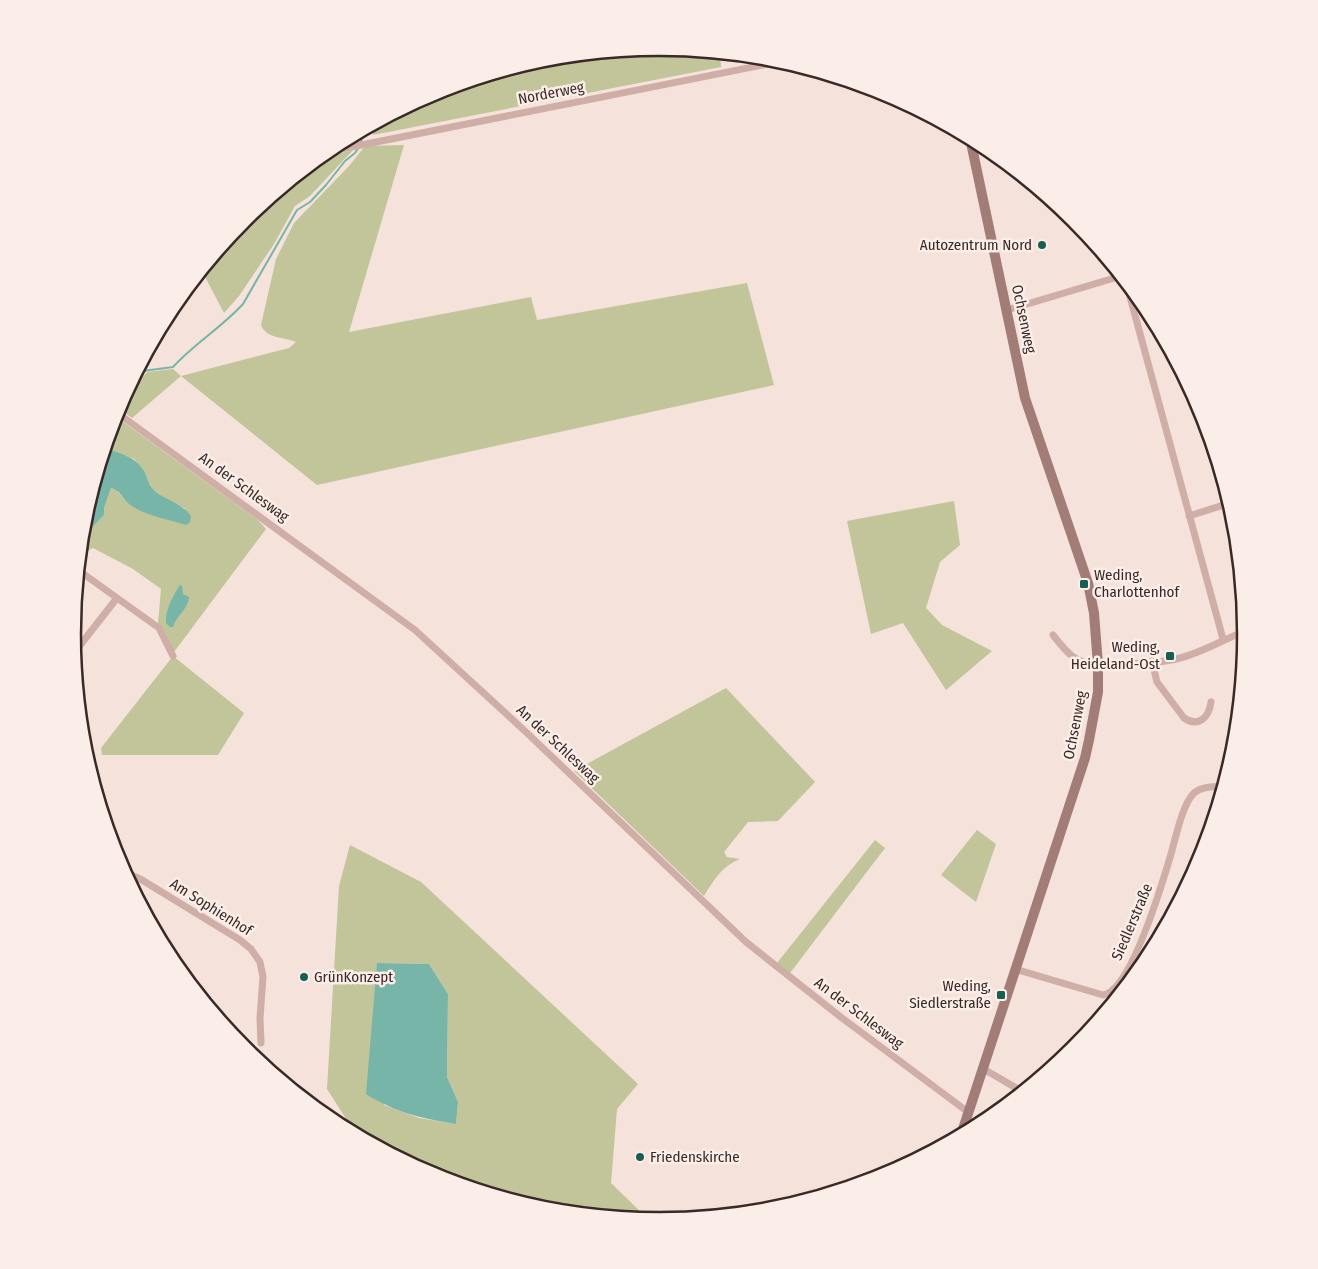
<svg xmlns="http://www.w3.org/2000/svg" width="1318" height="1269" font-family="'Fira Sans Condensed',sans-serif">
  <rect width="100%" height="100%" fill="#f4e2db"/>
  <path fill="#c1c599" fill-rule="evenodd" d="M659 48 720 54 721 67 373 135 376 123 435 92 545 59Z
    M404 145 349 332 531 297 537 320 747 283 774 385 317 485 181 376 132 418 118 408 127 390H132L147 372 173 369 181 376 289 348 296 342C285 337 266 339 261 325L276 259 294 223 350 165 365 146Z
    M353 150 310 196 295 206 274 244 239 296 224 313 202 271 244 219 317 159Z
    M115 416 258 520 266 529 174 652 158 623 161 589 133 569 93 548 80 555 81 539 104 515V508L111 488 115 489 129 504 186 509 167 500 152 488 142 468 134 459 105 448Z
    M954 501 960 545 940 562 926 608 942 625 992 651 946 690 903 623 871 634 847 521Z
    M173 656 244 713 218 755H102L101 748Z
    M726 688 815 782 778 821 748 822 724 852 727 857 740 859C722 866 714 880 704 896L574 771Z
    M977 830 996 844 976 902 941 875Z
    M875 840 885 848 790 973 777 963Z
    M350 845 421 882 638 1084 617 1109 611 1183 650 1221 544 1210 446 1180V1179L438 1178 431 1169 352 1128 327 1089 339 886ZM377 963 429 964 448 994 447 1077 458 1102 456 1124 419 1118 384 1105Z"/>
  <path fill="#77b5a8" d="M105 448C118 453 134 456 142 468 147 474 148 484 153 489 164 500 182 503 191 516L190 522 186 525C167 519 145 516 129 504 123 499 120 490 111 488L104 508V515L81 539 83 520Z
    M180 585 182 586 183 594 189 597C188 610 177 614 173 627H170L166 623C165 610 173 596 180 585Z
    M377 963 429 964 448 994 447 1077 458 1102 456 1124C421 1118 396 1113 366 1094Z"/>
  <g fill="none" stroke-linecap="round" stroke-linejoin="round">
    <path stroke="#77b5a8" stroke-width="2" d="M361 143 363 130
      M129 387 132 386 139 374 143 371 173 367C195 343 221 328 243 304L297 210 310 202 326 185 345 161 355 153 359 147"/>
    <path stroke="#ceaea6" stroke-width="7" d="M326 152 783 61
      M1126 282 1223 639
      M1007 310 1121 276
      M116 412 415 630 527 733 746 942 842 1018 968 1112
      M1189 516 1230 503
      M78 570 159 628 173 656
      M1053 635C1067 653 1075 663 1098 665 1125 663 1154 665 1180 658 1203 652 1224 639 1246 631
      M74 653 117 598
      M1152 661 1157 682 1184 718C1199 728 1209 717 1211 702
      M123 871 142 880 240 940 251 949 260 962 263 977 260 1018 261 1043
      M1015 969 1103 995C1131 990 1163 881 1171 854 1176 837 1182 805 1194 793 1202 786 1214 787 1223 786
      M982 1068 1023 1092
      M875 1180 888 1175"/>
    <path stroke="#a27c77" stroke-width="10" d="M961 1135 1085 758 1089 740 1098 692V665L1094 613 1088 583 1025 398 970 138"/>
  </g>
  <g fill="#185f53" stroke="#fbeee8" stroke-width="2">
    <circle cx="1042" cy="245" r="5"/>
    <rect x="1079" y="579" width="10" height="10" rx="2.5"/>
    <rect x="1165" y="651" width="10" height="10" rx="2.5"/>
    <circle cx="304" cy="977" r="5"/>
    <rect x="996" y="990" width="10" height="10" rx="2.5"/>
    <circle cx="640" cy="1157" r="5"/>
  </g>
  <g text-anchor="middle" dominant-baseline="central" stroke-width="5" stroke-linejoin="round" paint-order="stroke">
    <g font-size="15" fill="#392927" stroke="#fbeee8">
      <text transform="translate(551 93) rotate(-11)">Norderweg</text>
      <text transform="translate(1024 319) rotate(78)">Ochsenweg</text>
      <text transform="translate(244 487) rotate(36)">An der Schleswag</text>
      <text transform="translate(1075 725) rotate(-79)">Ochsenweg</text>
      <text transform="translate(558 744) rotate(43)">An der Schleswag</text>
      <text transform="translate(211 907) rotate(32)">Am Sophienhof</text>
      <text transform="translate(1132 922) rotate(-67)">Siedlerstraße</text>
      <text transform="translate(859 1013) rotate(37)">An der Schleswag</text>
    </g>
    <g font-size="15" fill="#392927" stroke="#fbeee8" text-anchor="end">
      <text x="1032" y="245">Autozentrum Nord</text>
      <text x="1094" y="575" text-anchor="start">Weding,<tspan x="1094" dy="17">Charlottenhof</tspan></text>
      <text x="1160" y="647">Weding,<tspan x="1160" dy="17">Heideland-Ost</tspan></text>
      <text x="314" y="977" text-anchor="start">GrünKonzept</text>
      <text x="991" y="986">Weding,<tspan x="991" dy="17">Siedlerstraße</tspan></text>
      <text x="650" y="1157" text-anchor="start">Friedenskirche</text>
    </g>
  </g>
  <path d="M0 0H1318V1269H0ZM81 634a578 578 0 1 1 1156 0a578 578 0 1 1-1156 0Z" fill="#fbeee8" fill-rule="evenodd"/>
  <path fill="none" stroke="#392927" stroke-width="2.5" d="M81 634a578 578 0 1 1 1156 0a578 578 0 1 1-1156 0Z"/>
</svg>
